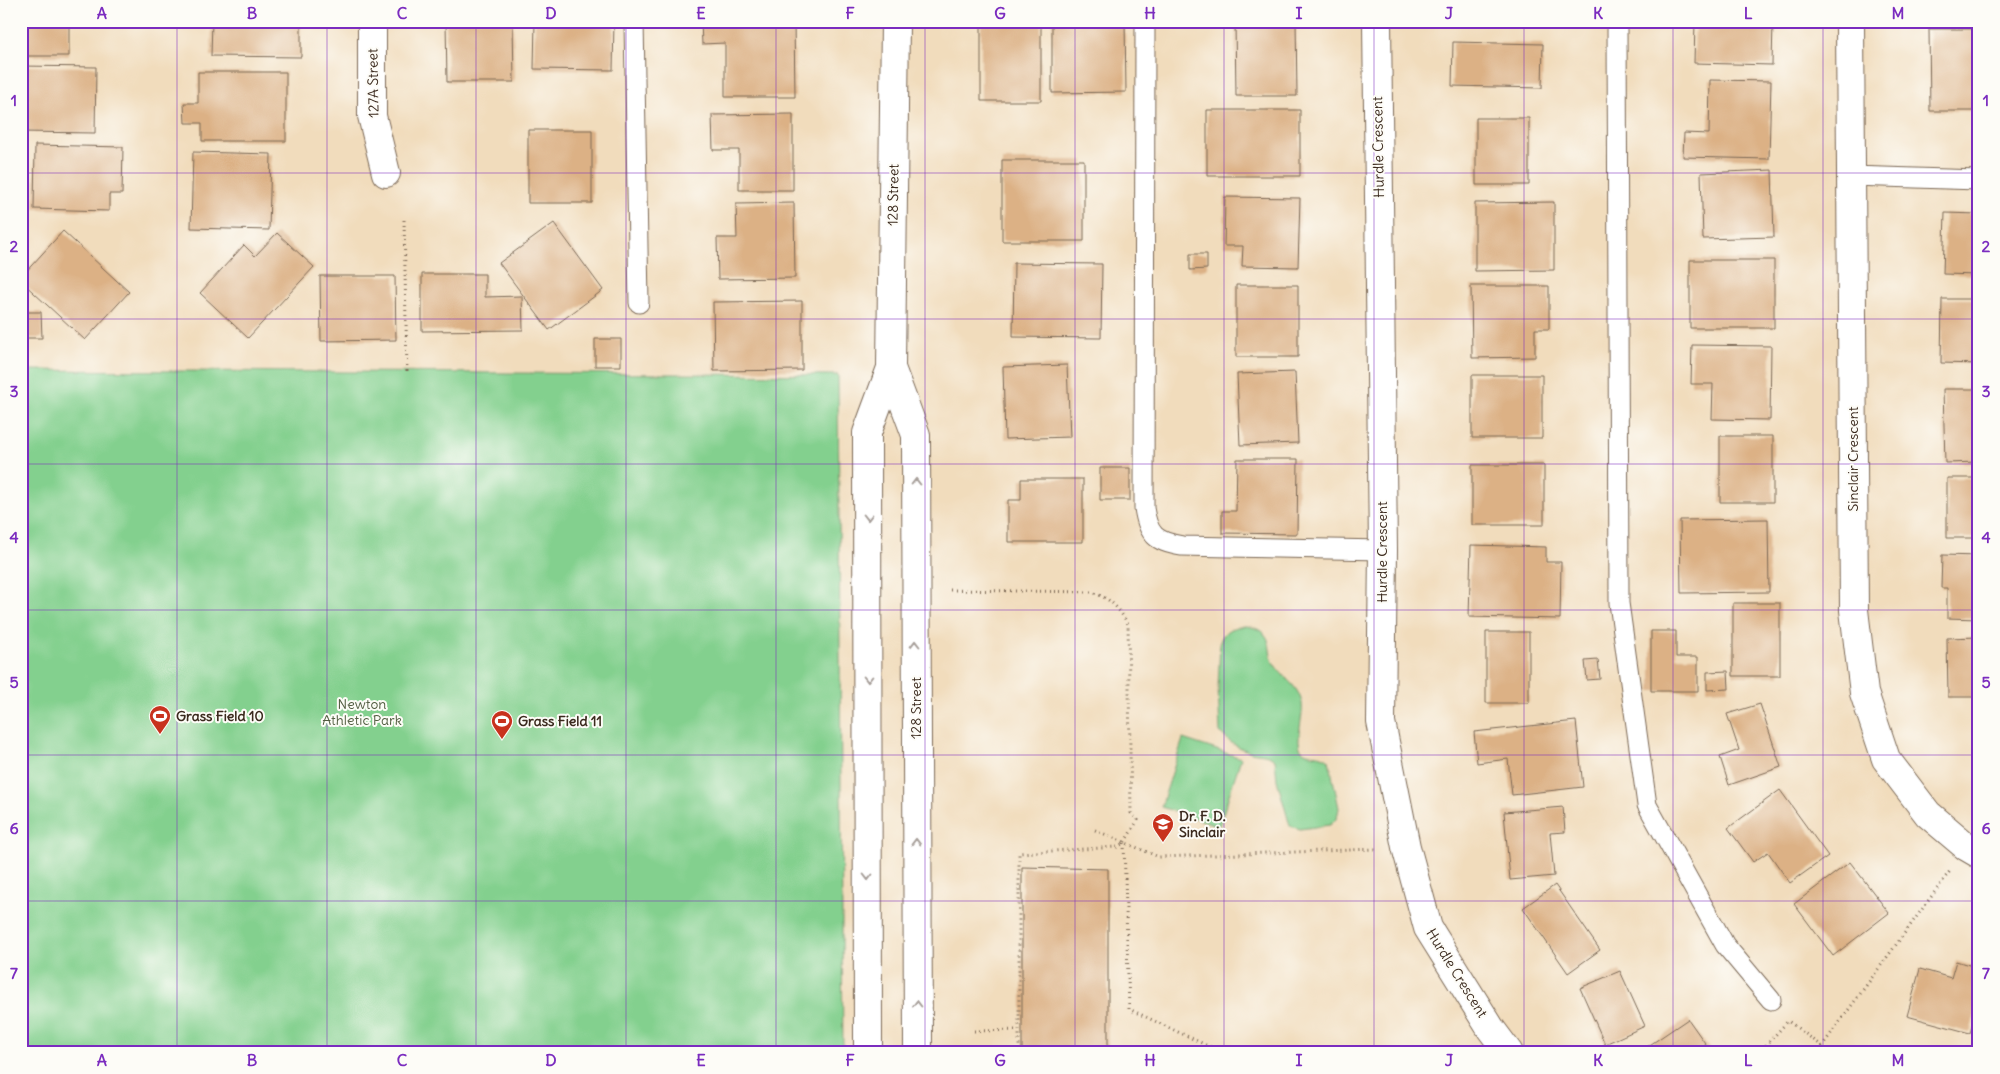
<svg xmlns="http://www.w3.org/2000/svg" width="2000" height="1074" font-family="Delius,sans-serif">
  <rect width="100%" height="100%" fill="#fdfcf7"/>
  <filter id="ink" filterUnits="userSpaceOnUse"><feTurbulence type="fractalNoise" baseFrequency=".02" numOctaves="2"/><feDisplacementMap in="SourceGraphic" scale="10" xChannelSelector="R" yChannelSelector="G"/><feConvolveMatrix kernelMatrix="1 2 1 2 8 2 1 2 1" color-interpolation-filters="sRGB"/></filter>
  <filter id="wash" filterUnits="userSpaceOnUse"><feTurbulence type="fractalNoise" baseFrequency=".0096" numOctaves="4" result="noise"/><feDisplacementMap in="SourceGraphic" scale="20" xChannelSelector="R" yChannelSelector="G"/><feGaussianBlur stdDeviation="1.12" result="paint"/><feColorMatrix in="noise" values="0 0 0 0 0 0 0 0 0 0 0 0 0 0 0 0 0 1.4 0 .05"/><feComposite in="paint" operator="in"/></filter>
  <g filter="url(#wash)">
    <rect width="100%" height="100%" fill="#f1dcbc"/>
    <path fill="#83d08e" stroke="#5f7d56" d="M21 370 838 375 843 1053H21Z
      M1246 626C1253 627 1261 629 1266 636 1271 643 1269 654 1273 662 1282 678 1298 684 1302 703 1304 715 1295 741 1301 749 1307 757 1321 752 1329 760L1339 808 1337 818 1330 825 1300 829 1290 826 1277 780 1275 759C1268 753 1260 754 1251 752 1239 748 1229 743 1220 732L1218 688 1220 642C1224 629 1233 627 1246 626Z
      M1183 739 1241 758 1219 826 1161 807Z"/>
    <g id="blocks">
      <path fill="#dcb185" d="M21 21H69V56H21Z
        M212 21H301V57L211 56Z
        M446 21H513L514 82H447Z
        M535 21H614L613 70 534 69Z
        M701 21H794L795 97H725V43L702 44Z
        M981 21H1041V101H981Z
        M1052 21H1125L1126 92 1052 93Z
        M1235 21H1296L1297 96H1236Z
        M1695 21H1773L1772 65 1694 63Z
        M1929 29H1979V111H1930Z
        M1453 42 1543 44 1542 88 1452 86Z
        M21 66 96 67 95 133 21 132Z
        M198 72H286V141H202V123H185L184 103H198Z
        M1710 80 1771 81 1769 159 1683 157 1684 133 1709 134Z
        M1207 110H1300V176H1207Z
        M793 114V190H739V150H713L712 115Z
        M1476 118H1529V185H1476Z
        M528 130H592V203H528Z
        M35 145 123 147 122 194H109V211L34 209Z
        M193 152 271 154 269 230 191 228Z
        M1002 160H1084V241H1002Z
        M1772 170 1774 237 1703 239 1701 173Z
        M1225 197 1300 198 1298 267 1242 266 1243 246H1224Z
        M1554 202V270L1475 271V203Z
        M794 203 795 278 718 279 717 238H737L736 204Z
        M1945 213 1979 214V275L1943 274Z
        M554 223 603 290 549 330 499 263Z
        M63 231 129 292 85 340 21 281V277Z
        M277 233 314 267 248 338 200 293 244 245 255 256Z
        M1190 254H1207V269L1190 270Z
        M1690 260H1774V328H1690Z
        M1014 263 1102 264 1101 338 1013 337Z
        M422 274H485V297L522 296 523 330 422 331Z
        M320 276H395L396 340 321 341Z
        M1236 285H1298V357H1236Z
        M1471 286H1549V329H1535V357L1472 358Z
        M21 299H23L24 312H41L42 338H21Z
        M1942 299H1979V364L1941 363Z
        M802 301V370L714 371 713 302Z
        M595 339H621V366H595Z
        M1692 345 1771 346 1770 420 1712 419 1713 384H1691Z
        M1067 365 1070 437 1005 439 1003 367Z
        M1295 372 1298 443 1240 445 1237 374Z
        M1472 375H1542V438H1472Z
        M1943 389H1979V462L1945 463Z
        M1720 436H1773V502H1720Z
        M1237 459H1298L1297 534 1222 533V511H1236Z
        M1472 465H1544V525H1472Z
        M1100 468H1130V500H1100Z
        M1947 478H1979V538H1947Z
        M1021 479H1083V542H1008V500H1021Z
        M1768 519 1769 592 1681 593 1680 520Z
        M1471 545 1546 547V562H1561L1560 619 1469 617Z
        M1942 555 1979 556V619L1947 618V588H1941Z
        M1733 603H1780V676H1733Z
        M1651 631H1676V657H1698V691H1651Z
        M1486 632H1529V703H1486Z
        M1979 637V697H1948L1947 638Z
        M1598 660 1600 679 1587 680 1585 661Z
        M1728 671 1729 689 1707 690V672Z
        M1760 704 1781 767 1729 785 1720 757 1739 750 1727 714Z
        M1576 721 1583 787 1512 795 1508 759 1477 763 1474 732Z
        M1780 790 1828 856 1790 883 1768 852 1753 862 1728 828Z
        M1563 807 1565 832 1550 833 1554 876 1510 880 1504 812Z
        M1850 862 1889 913 1833 956 1794 904Z
        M1022 867 1108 869V1053H1022Z
        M1555 885 1600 950 1568 973 1523 908Z
        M1956 961 1979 968V1001L1970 1033 1907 1016 1920 969 1951 978Z
        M1620 971 1645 1026 1605 1044 1580 988Z
        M1688 1019 1712 1053H1638Z"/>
    </g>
  </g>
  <g filter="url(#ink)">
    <use href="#blocks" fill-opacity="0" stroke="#7b6855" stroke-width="1"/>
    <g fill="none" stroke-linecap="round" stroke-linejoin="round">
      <g stroke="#7b6855" stroke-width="21">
        <path id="service" d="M634 21 639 303
          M1145 21 1144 508C1148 535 1156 542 1182 546L1383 550
          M1617 21 1619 603 1647 805 1725 945 1771 1000
          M1851 176 1979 180"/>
      </g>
      <g stroke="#7b6855" stroke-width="30">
        <path id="minor" d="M372 21V116L386 173
          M1377 21 1383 550 1381 722 1406 847 1428 928 1491 1029 1509 1053
          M1850 21 1854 610 1864 693 1886 759 1928 814 1967 847 1979 854"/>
      </g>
      <g stroke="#7b6855" stroke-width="30">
        <path id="secondary" d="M891 368 916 435 918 1053
          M868 1053 867 433 891 368 895 21"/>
      </g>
      <path stroke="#7b6855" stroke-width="3" stroke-dasharray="1 4" stroke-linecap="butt" d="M404 220 407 372
        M950 590 1092 592C1111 599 1118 607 1128 624L1131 813 1138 820 1124 843 1117 847 1019 853V1053
        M1095 830 1159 857 1376 849
        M1124 843 1129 1009 1223 1053
        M974 1031 1019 1030
        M1759 1053 1788 1021 1822 1046 1950 871"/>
      <use href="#service" stroke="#fff" stroke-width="19"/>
      <use href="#minor" stroke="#fff" stroke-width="28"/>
      <use href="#secondary" stroke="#fff" stroke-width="28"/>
    </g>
    <defs><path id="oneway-chevron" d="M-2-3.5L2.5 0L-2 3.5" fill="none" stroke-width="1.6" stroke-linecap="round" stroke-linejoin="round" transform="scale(1.25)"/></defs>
    <g stroke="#a79f9a">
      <use href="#oneway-chevron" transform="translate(916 482) rotate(-90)"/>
      <use href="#oneway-chevron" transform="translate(868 517) rotate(90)"/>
      <use href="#oneway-chevron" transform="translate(915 644) rotate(-90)"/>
      <use href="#oneway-chevron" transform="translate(868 679) rotate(90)"/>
      <use href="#oneway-chevron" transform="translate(916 842) rotate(-90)"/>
      <use href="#oneway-chevron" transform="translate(868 877) rotate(90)"/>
      <use href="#oneway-chevron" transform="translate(917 1004) rotate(-90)"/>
    </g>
  </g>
  <path fill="none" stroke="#7b2cbf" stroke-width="1" stroke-opacity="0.55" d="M177 21V1053M327 21V1053M476 21V1053M626 21V1053M776 21V1053M925 21V1053M1075 21V1053M1224 21V1053M1374 21V1053M1524 21V1053M1673 21V1053M1823 21V1053M21 173H1979M21 319H1979M21 464H1979M21 610H1979M21 755H1979M21 901H1979"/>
  <defs>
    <g id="stadium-pin" transform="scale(1.125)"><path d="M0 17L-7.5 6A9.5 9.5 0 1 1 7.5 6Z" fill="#c8321e" stroke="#fdfcf7"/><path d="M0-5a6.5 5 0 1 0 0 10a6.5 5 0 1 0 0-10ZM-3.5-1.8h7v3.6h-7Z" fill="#fff"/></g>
    <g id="school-pin" transform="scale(1.125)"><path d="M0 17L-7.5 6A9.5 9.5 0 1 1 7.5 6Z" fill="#c8321e" stroke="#fdfcf7"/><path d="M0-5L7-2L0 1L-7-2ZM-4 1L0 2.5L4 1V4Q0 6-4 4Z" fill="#fff"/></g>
  </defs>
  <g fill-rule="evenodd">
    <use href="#stadium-pin" x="160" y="716"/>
    <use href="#stadium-pin" x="502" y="721"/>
    <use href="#school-pin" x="1163" y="824"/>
  </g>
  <g text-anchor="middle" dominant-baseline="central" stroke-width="4" stroke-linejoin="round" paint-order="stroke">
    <g font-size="14" fill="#3b2a1e" stroke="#fdfcf7">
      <text transform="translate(373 83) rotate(-91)">127A Street</text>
      <text transform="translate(1378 147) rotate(-91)">Hurdle Crescent</text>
      <text transform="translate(893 195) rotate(-89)">128 Street</text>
      <text transform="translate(1853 459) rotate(-90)">Sinclair Crescent</text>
      <text transform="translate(1382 552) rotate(-90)">Hurdle Crescent</text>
      <text transform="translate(916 708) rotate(-90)">128 Street</text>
      <text transform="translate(1457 973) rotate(58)">Hurdle Crescent</text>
    </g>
    <g font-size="14" fill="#515c40" stroke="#fdfcf7">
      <text x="362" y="704">Newton<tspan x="362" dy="16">Athletic Park</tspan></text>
    </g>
    <g font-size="14" font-weight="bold" fill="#3b2a1e" stroke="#fdfcf7" text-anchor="start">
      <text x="176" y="716">Grass Field 10</text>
      <text x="518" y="721">Grass Field 11</text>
      <text x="1179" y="816">Dr. F. D.<tspan x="1179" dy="16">Sinclair</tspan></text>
    </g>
  </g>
  <rect width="2000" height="1074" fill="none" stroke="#fdfcf7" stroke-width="55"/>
  <rect x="28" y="28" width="1944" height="1018" fill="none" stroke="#7b2cbf" stroke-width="2"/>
  <g font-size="16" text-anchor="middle" font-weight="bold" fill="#7b2cbf">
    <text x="102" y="19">A</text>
    <text x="252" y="19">B</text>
    <text x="402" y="19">C</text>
    <text x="551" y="19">D</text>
    <text x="701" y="19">E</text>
    <text x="850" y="19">F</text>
    <text x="1000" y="19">G</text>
    <text x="1150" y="19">H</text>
    <text x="1299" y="19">I</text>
    <text x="1449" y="19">J</text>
    <text x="1598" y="19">K</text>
    <text x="1748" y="19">L</text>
    <text x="1898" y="19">M</text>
    <text x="14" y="106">1</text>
    <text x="1986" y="106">1</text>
    <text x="14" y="252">2</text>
    <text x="1986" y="252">2</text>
    <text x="14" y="397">3</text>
    <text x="1986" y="397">3</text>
    <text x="14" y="543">4</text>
    <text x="1986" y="543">4</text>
    <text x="14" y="688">5</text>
    <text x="1986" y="688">5</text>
    <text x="14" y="834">6</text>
    <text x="1986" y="834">6</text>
    <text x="14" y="979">7</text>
    <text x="1986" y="979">7</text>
    <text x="102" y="1066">A</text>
    <text x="252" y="1066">B</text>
    <text x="402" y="1066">C</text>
    <text x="551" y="1066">D</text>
    <text x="701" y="1066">E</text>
    <text x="850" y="1066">F</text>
    <text x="1000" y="1066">G</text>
    <text x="1150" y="1066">H</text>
    <text x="1299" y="1066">I</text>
    <text x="1449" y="1066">J</text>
    <text x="1598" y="1066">K</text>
    <text x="1748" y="1066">L</text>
    <text x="1898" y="1066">M</text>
  </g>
</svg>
